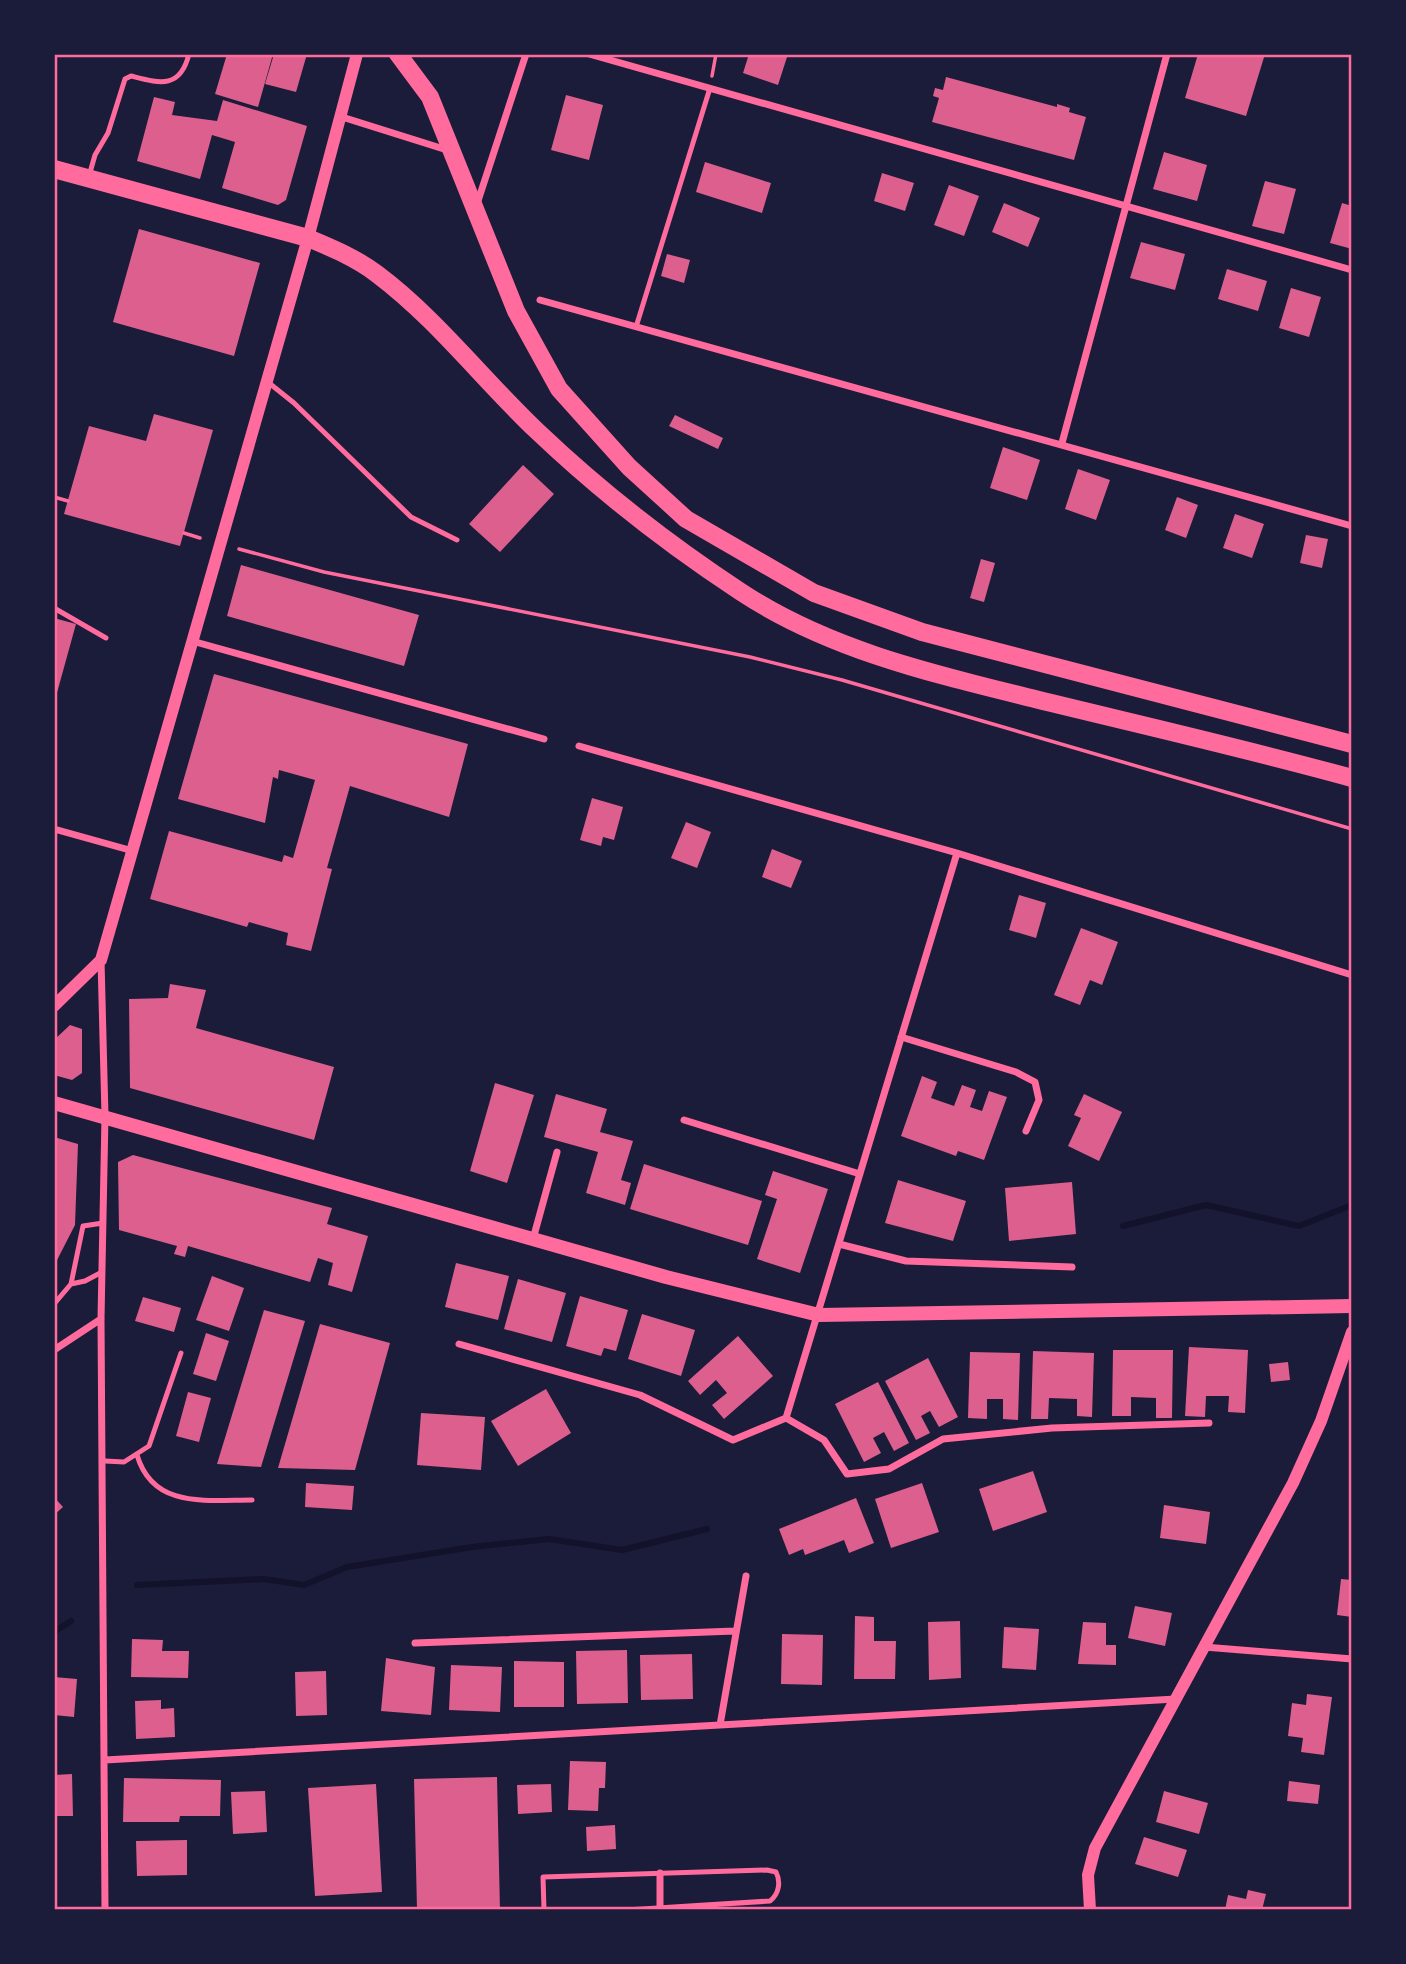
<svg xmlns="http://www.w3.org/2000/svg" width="1406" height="1964" font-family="'Archivo Narrow',sans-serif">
  <rect width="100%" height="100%" fill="#1b1b3a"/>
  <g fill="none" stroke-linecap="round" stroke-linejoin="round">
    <path stroke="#12122b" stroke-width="6" d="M1123 1226 1206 1205 1299 1226 1352 1205
      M137 1585 264 1579 304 1585 347 1567 472 1547 549 1539 622 1550 707 1529
      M54 1632 71 1621"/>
  </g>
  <path fill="#dd5f8e" d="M227 54H273L258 107 215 94Z
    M274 54H307L296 92 265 84Z
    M749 54H788L778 85 743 73Z
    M1198 54H1265L1246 116 1185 98Z
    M946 77 1057 107V104L1070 108 1069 112 1086 117 1074 160 932 122 939 98 933 96 935 88 943 90Z
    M566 95 603 105 589 160 551 150Z
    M154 97 175 102 172 115 217 121 223 100 307 126 286 200 278 205 222 188 235 142 212 135 200 179 137 161Z
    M1164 152 1207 165 1197 201 1153 189Z
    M705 162 771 183 762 213 696 192Z
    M882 173 914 183 905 211 874 201Z
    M1265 181 1296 189 1284 234 1252 226Z
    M949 185 979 196 964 236 934 225Z
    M1004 203 1040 218 1028 247 992 232Z
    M1342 203 1352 206V249L1330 243Z
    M139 229 260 263 234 356 113 322Z
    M1141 242 1185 254 1175 290 1130 278Z
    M667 254 690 260 684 283 661 276Z
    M1227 269 1267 281 1258 311 1218 299Z
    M1291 288 1321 297 1309 337 1279 328Z
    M154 414 213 430 180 546 64 514 89 426 146 441Z
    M675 415 723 438 718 449 669 426Z
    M1003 447 1040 460 1027 500 990 488Z
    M523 465 554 494 500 552 469 524Z
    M1078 469 1110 480 1096 520 1065 509Z
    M1177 497 1198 505 1186 538 1165 530Z
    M1235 514 1264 524 1252 558 1223 548Z
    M1306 535 1328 539 1322 568 1300 563Z
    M981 559 995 563 984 602 970 598Z
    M241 565 419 615 404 666 227 616Z
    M54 618 76 624 55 700H54Z
    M214 674 468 744 449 817 350 786 327 868 332 869 311 951 286 945 288 933 249 922 247 927 150 899 169 831 282 862 284 855 293 858 315 780 279 770 278 779 273 777 265 823 178 799Z
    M592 798 623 807 614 840 603 837 601 846 580 840Z
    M686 822 711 832 697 868 671 858Z
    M772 849 802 861 791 888 762 877Z
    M1019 895 1046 903 1036 938 1009 930Z
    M1081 928 1118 942 1102 985 1090 980 1080 1005 1054 995Z
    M170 984 206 990 196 1028 334 1067 314 1140 130 1088 129 999 168 998Z
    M70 1025 82 1029V1073L72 1080 54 1075V1040Z
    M922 1076 937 1082 931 1098 954 1106 962 1085 976 1090 970 1107 982 1111 989 1091 1007 1097 984 1160 958 1151 956 1156 901 1136Z
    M495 1083 534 1095 507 1183 470 1171Z
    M556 1094 607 1109 600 1132 633 1141 621 1180 631 1183 625 1205 586 1193 598 1152 544 1137Z
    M1084 1094 1122 1112 1099 1161 1068 1146 1081 1118 1074 1115Z
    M54 1137 78 1144 75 1225 54 1266Z
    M133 1155 332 1208 327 1224 368 1236 352 1292 328 1285 333 1263 318 1258 310 1282 188 1246 185 1257 174 1254 177 1246 119 1230 118 1162Z
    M644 1164 762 1201 748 1245 630 1209Z
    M773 1171 828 1189 800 1273 757 1259 777 1199 765 1195Z
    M898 1180 966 1201 953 1241 885 1223Z
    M1072 1182 1076 1234 1009 1241 1005 1188Z
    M456 1263 509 1276 498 1320 445 1307Z
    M212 1276 244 1288 229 1331 196 1320Z
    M518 1279 566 1293 552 1342 504 1329Z
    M580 1296 628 1310 616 1351 604 1348 601 1356 566 1346Z
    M143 1297 181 1308 174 1332 135 1321Z
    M264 1310 305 1321 261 1467 217 1464Z
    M642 1314 695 1330 681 1376 628 1359Z
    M320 1324 390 1343 355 1470 278 1468Z
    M206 1333 229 1341 216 1381 193 1374Z
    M738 1336 773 1376 724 1419 712 1405 727 1393 716 1380 700 1395 688 1381Z
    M1189 1347 1248 1350 1245 1413 1228 1412 1229 1396H1206L1205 1417 1185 1416Z
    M1113 1350H1173L1172 1418H1156V1398L1131 1397V1416H1112Z
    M1033 1351 1094 1353 1092 1417 1077 1416V1399L1049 1398 1048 1419H1031Z
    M970 1352 1020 1353 1018 1420 1003 1419V1399H987V1419L968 1418Z
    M928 1358 958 1417 939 1427 930 1411 921 1416 930 1433 916 1440 885 1381Z
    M1288 1362 1290 1380 1271 1382 1269 1364Z
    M878 1382 909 1443 894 1451 884 1432 873 1438 881 1453 864 1462 835 1404Z
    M546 1389 571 1433 518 1466 491 1421Z
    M188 1392 211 1398 199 1442 176 1436Z
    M421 1413 485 1417 481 1470 417 1465Z
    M1033 1471 1047 1512 993 1531 979 1489Z
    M306 1483 354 1486 352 1510 305 1507Z
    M922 1483 939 1532 891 1548 875 1499Z
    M54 1497 63 1507 54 1515Z
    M856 1498 874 1543 849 1553 844 1540 805 1555 803 1549 789 1555 779 1529Z
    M1164 1505 1210 1512 1206 1544 1160 1538Z
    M1341 1579 1352 1580V1617L1337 1615Z
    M1135 1606 1172 1613 1165 1646 1128 1638Z
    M855 1616 874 1617V1641H896L895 1679H854Z
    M960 1621 961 1678 929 1680 928 1622Z
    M1083 1622 1106 1623V1645H1116V1665L1078 1664Z
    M1004 1627 1039 1629 1036 1670 1002 1668Z
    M782 1634 823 1635 822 1685 781 1684Z
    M132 1639 163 1640 162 1651H189L188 1678 131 1677Z
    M627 1650 628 1703 577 1704 576 1651Z
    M692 1654 693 1699 641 1700 640 1655Z
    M386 1658 435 1667 431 1715 381 1711Z
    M514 1661 564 1662V1707H514Z
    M451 1665 502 1667 500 1712 449 1710Z
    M326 1671 327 1715 296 1716 295 1672Z
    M54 1677 77 1679 74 1717 54 1715Z
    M1307 1694 1332 1697 1324 1755 1301 1752 1303 1738 1288 1736 1292 1703 1306 1705Z
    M161 1700V1709L174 1708 175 1737 136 1739 135 1701Z
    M570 1761 606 1762 605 1788H599L598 1811 568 1810Z
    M72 1774 73 1816H54V1775Z
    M497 1777 500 1910H417L414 1779Z
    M124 1778 221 1780 220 1816H180L179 1822H123Z
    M1289 1781 1320 1785 1318 1804 1287 1801Z
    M376 1784 382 1892 315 1896 308 1788Z
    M551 1784 552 1812 518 1814 517 1785Z
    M265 1791 267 1832 233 1834 231 1792Z
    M1164 1791 1208 1803 1199 1834 1156 1822Z
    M615 1825 616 1849 587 1851 586 1827Z
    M1144 1837 1187 1850 1178 1877 1135 1864Z
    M187 1840V1875L137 1876 136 1841Z
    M1248 1890 1266 1894 1262 1910H1225L1228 1895 1246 1899Z"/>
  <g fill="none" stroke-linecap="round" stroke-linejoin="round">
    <path stroke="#ff6b9d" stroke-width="3.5" d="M712 76 716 54
      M54 497 68 501
      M184 533 200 538
      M239 549 324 572 750 657 842 680 1352 829"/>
    <path stroke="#ff6b9d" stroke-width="5" d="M89 176 95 155 108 133 125 79 131 76C159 83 180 90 189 54
      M636 327 710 88
      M269 383 294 403 411 517 457 540
      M54 608 106 638
      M71 1284 85 1281 102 1272
      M54 1304 71 1284 83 1226 103 1223
      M137 1455C153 1509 206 1500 252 1500
      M105 1461 124 1462 149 1446 181 1353
      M544 1910 543 1877 767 1870 776 1872C781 1882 779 1894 770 1901L626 1910"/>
    <path stroke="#ff6b9d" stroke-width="7" d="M589 54 1352 270
      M342 117 447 150
      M477 204 526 54
      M540 300 1352 526
      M1062 443 1167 54
      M192 641 544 739
      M579 746 957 853 1352 975
      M54 829 133 851
      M101 960 105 1116 101 1319 105 1910
      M901 1037 1016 1072 1035 1082 1039 1100 1026 1131
      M684 1120 860 1174
      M533 1239 557 1152
      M839 1244 906 1261 1072 1267
      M459 1344 640 1395 733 1440 786 1418
      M54 1350 101 1319
      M786 1418 957 853
      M786 1418 824 1440 847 1474 889 1469 943 1439 1052 1428 1209 1423
      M415 1643 735 1631
      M1204 1647 1352 1659
      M720 1725 746 1576
      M105 1760 1176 1699
      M660 1873V1910"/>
    <path stroke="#ff6b9d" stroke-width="12" d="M54 1006 101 960 308 238 357 54
      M1090 1910 1088 1875 1095 1848 1293 1483 1321 1421 1352 1332"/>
    <path stroke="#ff6b9d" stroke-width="14" d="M54 1103 666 1277 819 1315 1352 1306"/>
    <path stroke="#ff6b9d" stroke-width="18" d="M398 54 430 97 516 311 559 389 629 467 686 519 814 593 922 632 1352 744
      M54 169 308 238C332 248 356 258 377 274 437 319 483 380 537 431 600 491 668 544 741 592 829 650 934 674 1035 699 1141 725 1247 749 1352 778"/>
  </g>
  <rect width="1406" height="1964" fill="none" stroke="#1b1b3a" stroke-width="112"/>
  <rect x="56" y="56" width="1294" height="1852" fill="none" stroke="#ff6b9d" stroke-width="2.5"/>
</svg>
